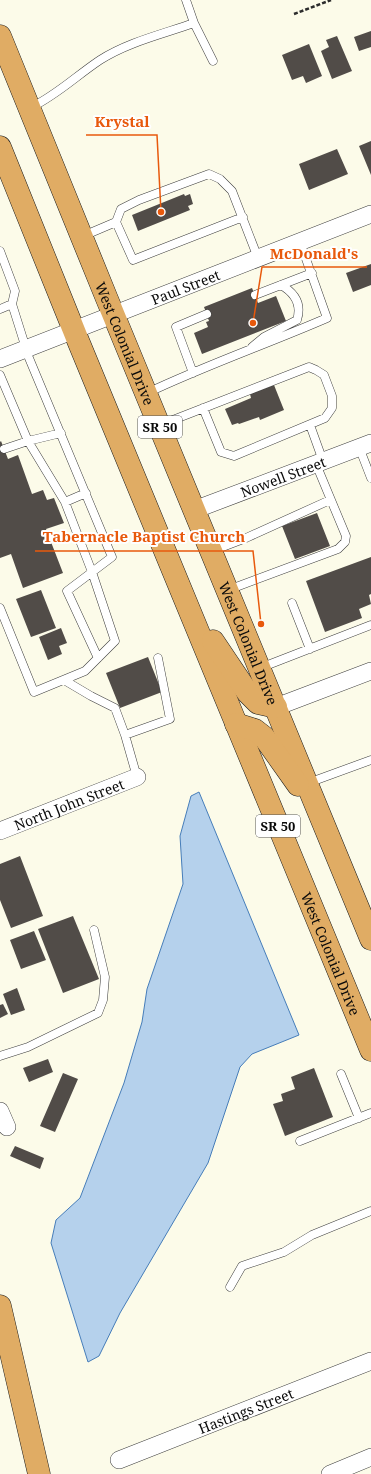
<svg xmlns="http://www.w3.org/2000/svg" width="371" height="1474" font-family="'Noto Serif',serif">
  <rect width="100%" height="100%" fill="#fcfbe9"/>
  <path fill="#b5d1ec" stroke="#467db9" d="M199 792 299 1035 252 1054 240 1067 208 1163 120 1313 99 1356 88 1362 51 1243 56 1220 80 1198 124 1083 142 1022 147 989 183 884 180 836 191 796Z"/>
  <path fill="#514c48" d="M371 31V47L359 51 354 37Z
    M337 36 352 71 332 79 321 51 329 47 326 40Z
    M309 44 322 76 306 83 303 76 292 80 282 55Z
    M371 141V175L359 146Z
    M337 149 348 174 309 190 299 164Z
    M184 194 185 196 190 194 193 204 188 206 190 210 138 231 132 215Z
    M371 264V285L353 292 346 273Z
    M252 288 258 303 276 296 286 321 202 354 194 333 208 327 206 322 209 321 204 307Z
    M274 385 284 410 260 420 259 417 239 424 238 423 232 425 225 409 251 398 250 394Z
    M1 441 8 459 18 455 32 494 43 490 47 500 54 498 64 523 46 529 63 573 23 588 11 554 0 558V442Z
    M317 513 330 546 295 559 282 526Z
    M371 557V594L369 595 371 604 359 609 362 618 325 632 306 581Z
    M41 590 56 628 31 637 16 599Z
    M61 628 67 643 59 646 62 654 48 660 39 637Z
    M148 657 162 692 120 708 106 673Z
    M20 856 43 916 11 928 0 900V864Z
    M73 916 99 979 63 993 38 929Z
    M34 931 46 960 21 969 10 940Z
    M17 988 25 1010 11 1015 3 994Z
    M3 1004 8 1014 0 1018V1005Z
    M48 1059 53 1072 29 1082 23 1068Z
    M314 1068 333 1117 285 1136 273 1104 283 1101 281 1094 295 1089 291 1077Z
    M63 1073 78 1079 55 1132 40 1126Z
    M15 1146 44 1158 40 1169 10 1156Z"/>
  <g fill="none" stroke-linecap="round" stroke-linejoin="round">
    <g stroke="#3d3d3d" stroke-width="9">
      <path id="lane" d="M194 23 213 61
        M30 108C57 95 76 76 100 60 128 42 163 34 194 23L186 0
        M116 222 133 260 243 217
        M83 236 116 222 121 209 139 200 209 174 220 179 232 191 258 258
        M0 251 15 291 12 304 0 309
        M255 295 312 273
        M12 304 29 358 112 557 67 591 98 658
        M252 347 264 337 297 320C302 304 295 293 281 285
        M193 373 176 327 207 314
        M0 375 28 441 65 502 92 572 115 641 85 671 34 692 0 608
        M147 393C206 365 267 344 327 318L300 242
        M160 425 309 367 316 370 324 375 332 396V408L325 418 234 456 221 452 203 408
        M310 425 323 461
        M359 447 371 478
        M4 449 28 441 61 433
        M65 502 86 493
        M212 551 246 538 330 500
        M228 590 338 549 345 542 346 536 316 464
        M292 603 310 649
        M260 668 371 625
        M64 680 91 696 115 708 125 735 137 777
        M125 735 170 719 158 658
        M308 783 371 760
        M0 1056 28 1047 98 1013 103 1000 105 977 94 930
        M341 1074 359 1118
        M300 1141 371 1113
        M230 1287 242 1266 284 1252 312 1235 371 1211"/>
    </g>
    <g stroke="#3d3d3d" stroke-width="18">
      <g id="street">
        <path id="s1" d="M0 359 371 214"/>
        <path id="s2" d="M194 510 371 443"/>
        <path d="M276 707 371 671"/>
        <path id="s3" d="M0 831 137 777"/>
        <path d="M0 1111 7 1127"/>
        <path id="s4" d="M119 1460 371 1361"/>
        <path d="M330 1474 371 1457"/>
      </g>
    </g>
    <g stroke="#1b1b1b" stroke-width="23">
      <g id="highway">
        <path id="s5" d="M0 36 107 299 371 939"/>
        <path id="s6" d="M0 147 79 343 371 1050"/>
        <path d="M213 641 248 693 258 703 276 707"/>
        <path d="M236 724 255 730 264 737 298 785"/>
        <path d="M0 1306 39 1474"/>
      </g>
    </g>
    <path stroke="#2c2c2c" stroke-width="2.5" stroke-dasharray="4 2" stroke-linecap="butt" d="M294 14 331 0"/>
    <use href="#lane" stroke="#fff" stroke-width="8"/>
    <use href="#street" stroke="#fff" stroke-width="17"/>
    <use href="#highway" stroke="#e0ac64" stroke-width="22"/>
  </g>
  <g text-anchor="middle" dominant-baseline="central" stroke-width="4" stroke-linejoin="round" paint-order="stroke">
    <g fill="#fff" stroke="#545454" stroke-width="1">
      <rect x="138" y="416" width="44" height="22" rx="3"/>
      <rect x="256" y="815" width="44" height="22" rx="3"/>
    </g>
    <g font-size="13" font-weight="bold" fill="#0a0a0a">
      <text x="160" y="427">SR 50</text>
      <text x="278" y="826">SR 50</text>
    </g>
    <g font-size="14" fill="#0a0a0a" stroke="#fff">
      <text stroke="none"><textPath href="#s1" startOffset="199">Paul Street</textPath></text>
      <text stroke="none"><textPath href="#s5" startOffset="332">West Colonial Drive</textPath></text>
      <text stroke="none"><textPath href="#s2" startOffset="95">Nowell Street</textPath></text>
      <text stroke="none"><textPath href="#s5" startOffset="656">West Colonial Drive</textPath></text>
      <text stroke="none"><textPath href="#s3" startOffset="74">North John Street</textPath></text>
      <text stroke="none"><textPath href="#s6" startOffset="872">West Colonial Drive</textPath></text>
      <text stroke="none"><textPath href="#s4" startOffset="136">Hastings Street</textPath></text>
    </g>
  </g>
  <path fill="none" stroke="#e8590c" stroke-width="1.5" d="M161 212L157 135H86M253 323L262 267H367M261 624L253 551H35"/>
  <g fill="#e8590c" stroke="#fff" stroke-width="1.5">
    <circle cx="161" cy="212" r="4"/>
    <circle cx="253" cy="323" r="4"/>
    <circle cx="261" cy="624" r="4"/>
  </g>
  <g font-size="15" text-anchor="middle" font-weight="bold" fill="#e8590c" stroke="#fff" stroke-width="4" stroke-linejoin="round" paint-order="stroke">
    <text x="122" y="127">Krystal</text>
    <text x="314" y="259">McDonald's</text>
    <text x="144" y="542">Tabernacle Baptist Church</text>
  </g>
</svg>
